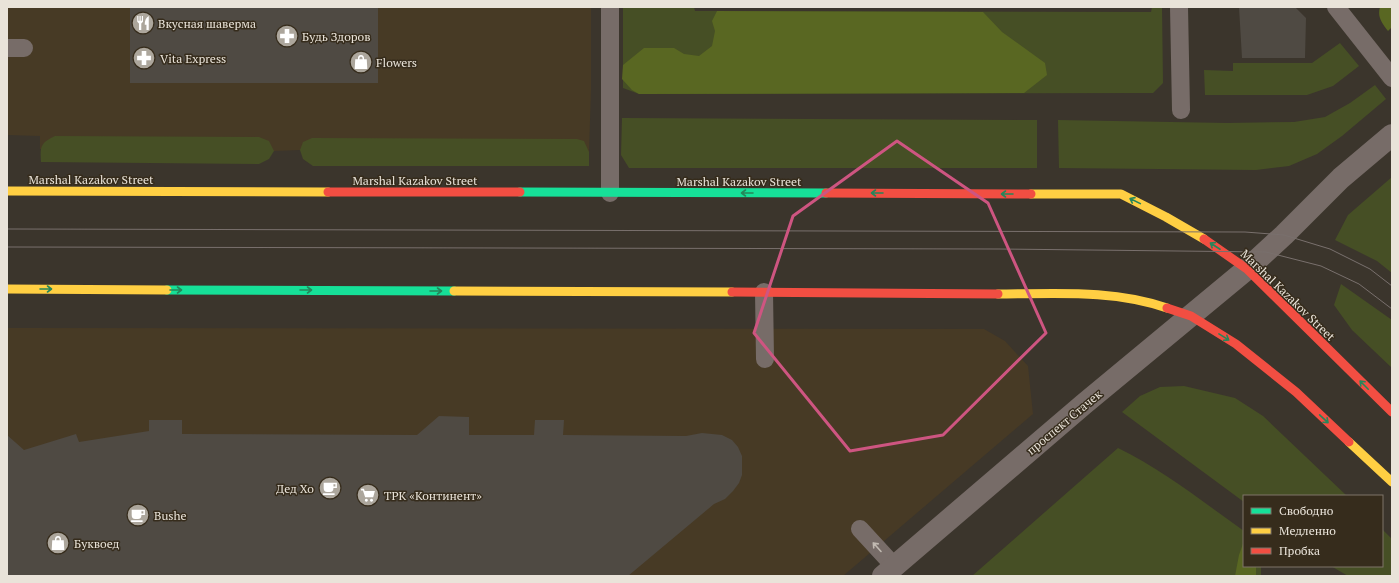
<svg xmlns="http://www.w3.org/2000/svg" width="1399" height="583" font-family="'PT Serif',serif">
  <rect width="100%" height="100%" fill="#3b352c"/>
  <path fill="#473a25" d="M7 7H591V90L589 152 300 150 274 151 40 149V136L7 135Z
    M7 328 984 329 1005 341 1028 366 1033 414 843 576H7Z"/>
  <path fill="#464f25" d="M623 7H694L695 11H717L1151 12 1152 7H1162L1163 83 1153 93 639 94 623 88Z
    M1340 43 1359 66 1333 86 1307 95H1205L1204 70 1233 71V63H1312Z
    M1375 85 1386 99 1342 136 1317 154 1289 166 1256 170 1059 168 1058 120 1227 123 1294 122 1325 117 1350 103Z
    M622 118 1037 120V168H629L621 155Z
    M55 136 259 137 269 141 274 151 269 159 259 164 41 162C40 147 40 143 55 136Z
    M312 138 577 139 584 141 589 152V166H313L303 159 300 150 303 142Z
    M1392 177V273L1377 261 1335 240 1348 215Z
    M1341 284 1392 320V368L1352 330 1334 305Z
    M1184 386 1235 398 1263 416 1347 496H1244V502L1122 412 1140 396 1160 387Z
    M1118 448C1163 470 1203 502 1244 531V566H1261V576H972Z
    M1382 529 1392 539V576H1348L1331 566H1382Z"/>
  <path fill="#596722" d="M1380 7H1392V27L1388 31C1382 23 1377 17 1380 7Z
    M717 11 983 12 1002 32 1045 63 1047 75 1024 93 639 94 632 90 622 79 623 65 644 48H674L684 54 699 56 712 46 715 31 712 21Z
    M1244 541V566H1256V576H1235L1239 555Z"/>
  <path fill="#4f4a43" d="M130 7H378V83H130Z
    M1239 7H1295L1306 18 1305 58H1242Z
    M439 416 469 417V435H534L535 420H564L563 435 686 436 702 433 722 435 732 440 738 447 742 456V475L739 483 733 491 725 499 714 504 628 576H7V435L24 450 76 434 79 442 149 431V420H182V434L417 435Z"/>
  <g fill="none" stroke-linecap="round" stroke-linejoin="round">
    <path stroke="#776c68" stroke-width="18" d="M1179 7 1181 110
      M1336 7 1392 78
      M7 48H24
      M610 193V7
      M764 292 765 359
      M860 529 894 566"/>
    <path stroke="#776c68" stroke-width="22" d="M883 576 1084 404 1247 269 1284 235 1341 178 1392 135"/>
    <path stroke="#16e098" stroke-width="9" d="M520 192 826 193
      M167 290 454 291"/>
    <path stroke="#ffcf43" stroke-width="9" d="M7 191 328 192
      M1031 194H1121L1166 217 1204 239
      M7 289 167 290
      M454 291 732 292
      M998 294C1054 294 1113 289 1167 308
      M1349 442 1392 482"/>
    <path stroke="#f24e42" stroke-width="9" d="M328 192H520
      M826 193 1031 194
      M1204 239 1247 269 1392 412
      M732 292 998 294
      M1167 308 1191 316 1236 344 1296 392 1349 442"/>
    <path stroke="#79706d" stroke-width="1" d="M7 229 1245 232 1284 235 1330 249 1370 269 1392 286
      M7 247 1000 249 1266 252 1321 266 1359 284 1392 309"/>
  </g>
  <defs><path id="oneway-shaft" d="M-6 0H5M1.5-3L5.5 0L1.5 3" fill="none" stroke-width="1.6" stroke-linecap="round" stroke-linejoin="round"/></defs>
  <g stroke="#26865a">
    <use href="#oneway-shaft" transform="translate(747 193) rotate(-180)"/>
    <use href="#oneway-shaft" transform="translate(877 193) rotate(-180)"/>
    <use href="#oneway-shaft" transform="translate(1007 194) rotate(-180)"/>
    <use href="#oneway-shaft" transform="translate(1135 201) rotate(-154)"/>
    <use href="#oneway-shaft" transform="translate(1215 246) rotate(-147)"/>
    <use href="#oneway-shaft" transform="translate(46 289)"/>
    <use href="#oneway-shaft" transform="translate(176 290)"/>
    <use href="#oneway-shaft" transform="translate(306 290)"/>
    <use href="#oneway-shaft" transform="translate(436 291)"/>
    <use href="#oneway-shaft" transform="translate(1224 337) rotate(32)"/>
    <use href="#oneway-shaft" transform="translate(1364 385) rotate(-135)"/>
    <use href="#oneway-shaft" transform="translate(1324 419) rotate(43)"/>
  </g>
  <use stroke="#c1b9b1" href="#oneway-shaft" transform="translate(877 547) rotate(-132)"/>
  <path fill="none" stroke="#ce5581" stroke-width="3" stroke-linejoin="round" d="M897 141 988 203 1046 333 943 435 850 451 754 333 793 216Z"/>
  <defs>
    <g id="restaurant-disc" transform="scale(1.15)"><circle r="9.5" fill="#aca69c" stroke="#362c1c"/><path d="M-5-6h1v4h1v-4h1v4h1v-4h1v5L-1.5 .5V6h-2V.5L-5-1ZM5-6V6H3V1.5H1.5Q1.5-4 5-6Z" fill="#fff"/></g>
    <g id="pharmacy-disc" transform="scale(1.15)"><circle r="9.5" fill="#aca69c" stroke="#362c1c"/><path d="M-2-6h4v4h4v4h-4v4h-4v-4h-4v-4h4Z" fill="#fff"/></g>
    <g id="shop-disc" transform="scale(1.15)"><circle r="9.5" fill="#aca69c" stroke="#362c1c"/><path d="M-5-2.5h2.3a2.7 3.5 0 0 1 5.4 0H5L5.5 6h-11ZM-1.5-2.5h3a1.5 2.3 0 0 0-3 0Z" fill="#fff"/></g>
    <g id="cafe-disc" transform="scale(1.15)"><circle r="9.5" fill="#aca69c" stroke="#362c1c"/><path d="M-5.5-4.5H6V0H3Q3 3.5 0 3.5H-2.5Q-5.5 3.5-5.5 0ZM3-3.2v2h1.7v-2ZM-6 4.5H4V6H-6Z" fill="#fff"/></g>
    <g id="supermarket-disc" transform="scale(1.15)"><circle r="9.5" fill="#aca69c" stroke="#362c1c"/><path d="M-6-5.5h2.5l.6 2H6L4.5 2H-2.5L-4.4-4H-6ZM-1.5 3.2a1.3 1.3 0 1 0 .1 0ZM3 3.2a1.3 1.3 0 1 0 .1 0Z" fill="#fff"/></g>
  </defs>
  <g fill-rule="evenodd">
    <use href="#restaurant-disc" x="143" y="23"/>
    <use href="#pharmacy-disc" x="287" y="36"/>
    <use href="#pharmacy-disc" x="144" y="58"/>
    <use href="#shop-disc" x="361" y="62"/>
    <use href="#cafe-disc" x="330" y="488"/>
    <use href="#supermarket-disc" x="368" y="495"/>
    <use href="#cafe-disc" x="138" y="515"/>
    <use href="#shop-disc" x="58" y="543"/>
  </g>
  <g text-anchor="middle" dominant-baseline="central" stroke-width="3" stroke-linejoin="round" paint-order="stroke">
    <g font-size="12" fill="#e9e3d9" stroke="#362c1c" text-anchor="start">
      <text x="158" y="23">Вкусная шаверма</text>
      <text x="302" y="36">Будь Здоров</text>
      <text x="160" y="58">Vita Express</text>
      <text x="376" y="62">Flowers</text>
      <text x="314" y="488" text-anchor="end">Дед Хо</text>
      <text x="384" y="495">ТРК «Континент»</text>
      <text x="154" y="515">Bushe</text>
      <text x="74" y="543">Буквоед</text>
    </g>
    <g font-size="12" fill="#e9e3d9" stroke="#362c1c">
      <text x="91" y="179">Marshal Kazakov Street</text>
      <text x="415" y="180">Marshal Kazakov Street</text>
      <text x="739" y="181">Marshal Kazakov Street</text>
      <text transform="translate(1288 295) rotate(44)">Marshal Kazakov Street</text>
      <text transform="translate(1064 422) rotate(-40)">проспект Стачек</text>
    </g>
  </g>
  <rect width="1399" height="583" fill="none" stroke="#e9e3d9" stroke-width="16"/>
  <rect x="1243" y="495" width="140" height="72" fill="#362c1c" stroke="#7e7568"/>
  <rect x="1251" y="508" width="20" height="6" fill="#16e098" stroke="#7e7568"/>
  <text x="1279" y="515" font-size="12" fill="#e9e3d9">Свободно</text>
  <rect x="1251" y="528" width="20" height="6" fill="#ffcf43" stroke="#7e7568"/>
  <text x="1279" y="535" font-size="12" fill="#e9e3d9">Медленно</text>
  <rect x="1251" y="548" width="20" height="6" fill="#f24e42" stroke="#7e7568"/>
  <text x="1279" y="555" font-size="12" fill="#e9e3d9">Пробка</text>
</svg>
